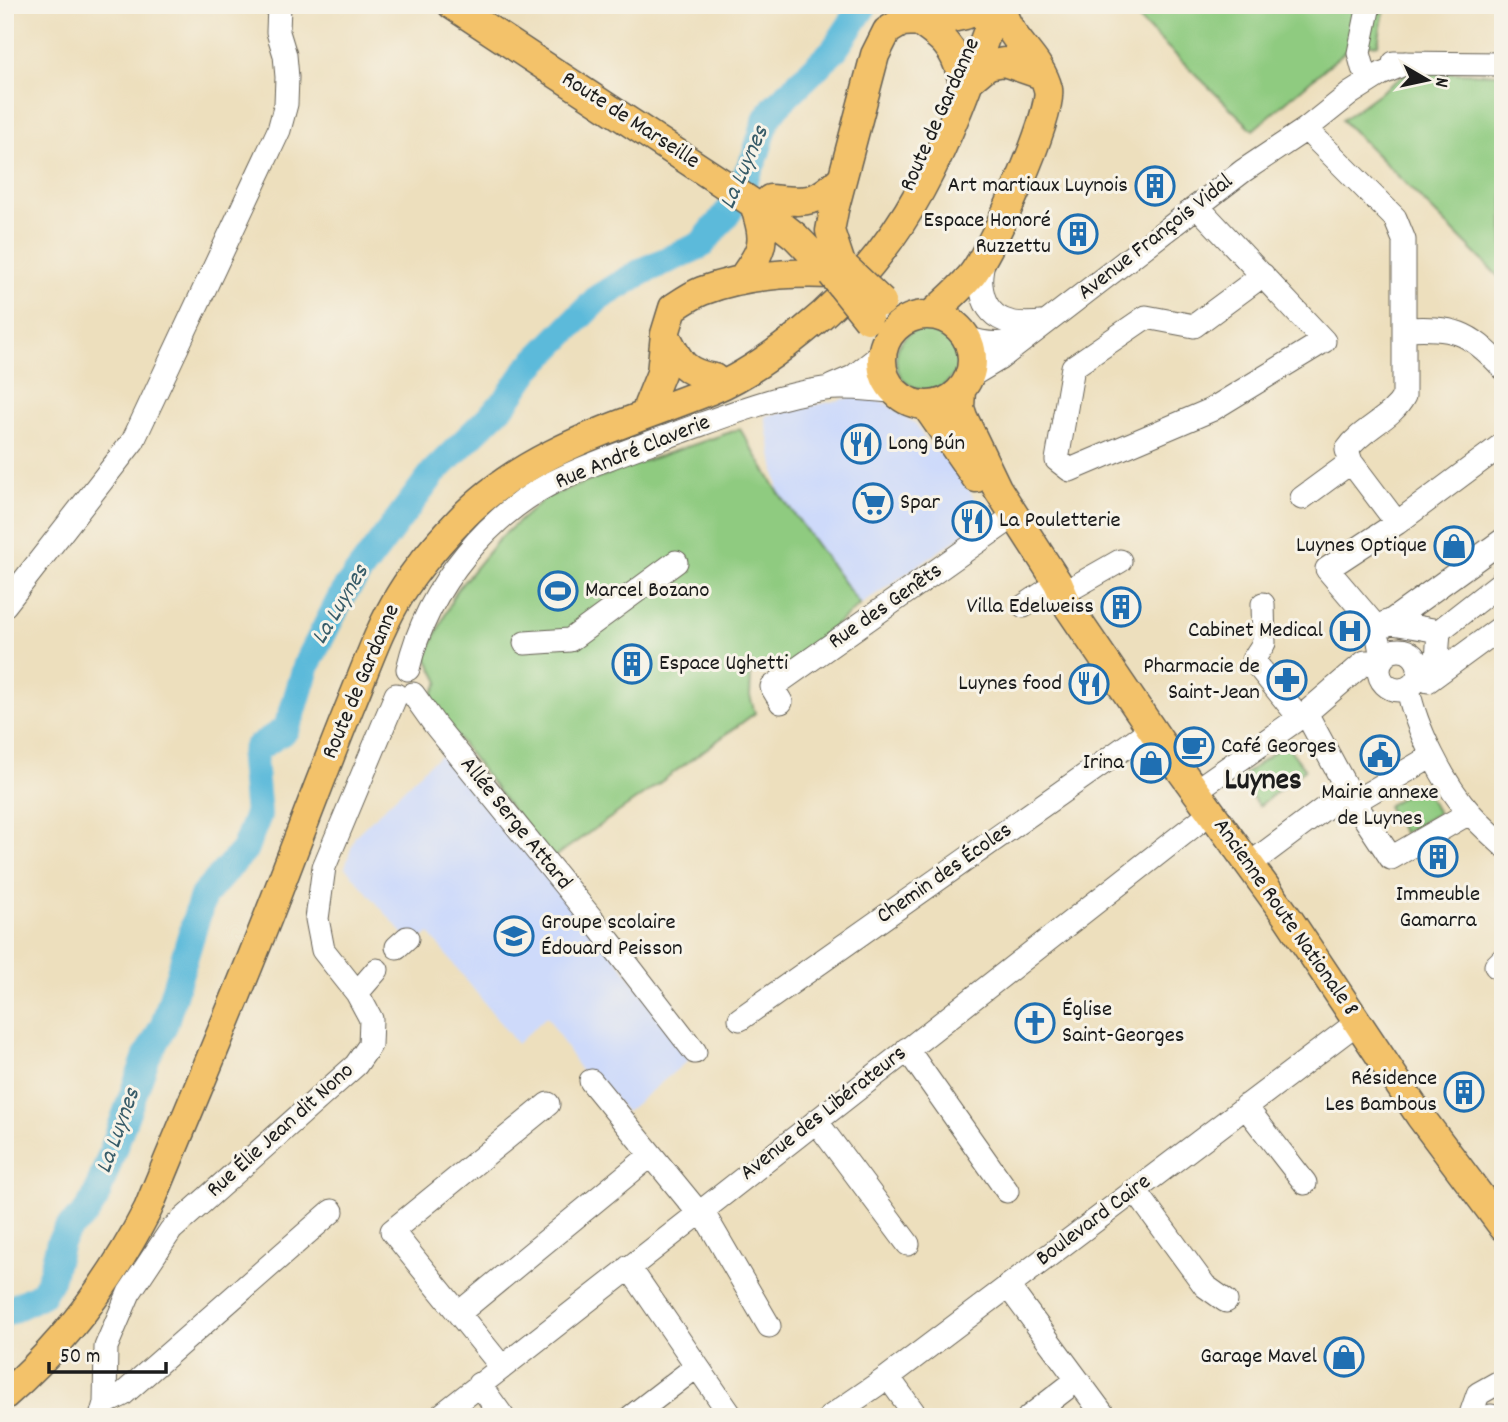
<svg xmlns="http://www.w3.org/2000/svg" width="1508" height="1422" font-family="Dekko,sans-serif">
  <rect width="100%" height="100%" fill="#f7f3e8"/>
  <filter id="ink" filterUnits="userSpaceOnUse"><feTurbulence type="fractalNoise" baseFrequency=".0143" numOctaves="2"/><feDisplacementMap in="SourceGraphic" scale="14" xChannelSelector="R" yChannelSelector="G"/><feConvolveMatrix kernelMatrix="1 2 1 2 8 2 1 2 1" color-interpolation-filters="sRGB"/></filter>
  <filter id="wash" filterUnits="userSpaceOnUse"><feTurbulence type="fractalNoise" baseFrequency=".00686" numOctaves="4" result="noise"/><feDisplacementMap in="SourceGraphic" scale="28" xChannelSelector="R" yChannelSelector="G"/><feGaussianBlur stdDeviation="1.57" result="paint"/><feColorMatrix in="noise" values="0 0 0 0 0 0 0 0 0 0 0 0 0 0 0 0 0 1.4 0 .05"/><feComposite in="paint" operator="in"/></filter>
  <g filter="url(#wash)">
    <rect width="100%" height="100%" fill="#eddfbd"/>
    <path fill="#cedafa" d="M853 397 882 401 916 424 931 450 952 456 985 520 860 605 779 493 765 416Z
      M441 755 578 909 692 1057 626 1112 593 1073H582L547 1016 517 1044 429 933 413 945 345 867 355 836 427 766Z"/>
    <path fill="#8fcb80" stroke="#56744e" stroke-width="2" d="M1124 5H1385L1378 44 1349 48 1253 130Z
      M1408 72 1503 74V281L1342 120Z
      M896 359a31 31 0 1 1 62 0a31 31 0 1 1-62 0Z
      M740 429 779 493 860 605 787 665 766 662 751 675 750 696 755 713 643 795 550 860 429 700 439 682 426 656 456 591 499 539 546 497 639 463Z
      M1285 743 1305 769 1259 806 1238 780Z
      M1421 785 1438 813 1403 833 1387 806Z"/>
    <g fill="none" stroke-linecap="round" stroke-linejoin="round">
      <path stroke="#5cbada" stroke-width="28" d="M5 1313 42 1294 50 1280 60 1242 68 1229 85 1214 95 1199 147 1056 164 1025 203 896 244 850 258 815 253 760 257 748 285 730 292 714 307 664 344 592 434 472 506 401 528 369 598 298 643 271 701 245 729 211 755 157 767 118 776 106 834 50 864 5"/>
    </g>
  </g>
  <g filter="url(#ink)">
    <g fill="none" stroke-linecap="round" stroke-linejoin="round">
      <g stroke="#656054" stroke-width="25">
        <path id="minor" d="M1394 63 1503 64
          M1363 68 1359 53 1369 5
          M1306 129 1395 218 1404 240V396C1392 419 1362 428 1347 450L1351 462 1397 523
          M1197 206 1324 341 1211 410 1070 470 1057 460 1073 367 1146 317 1194 326 1263 275
          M984 258C982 266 980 277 981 285 985 324 1016 327 1047 322
          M1404 329C1454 327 1468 330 1503 368
          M967 338C985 345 1003 345 1021 340
          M969 377 999 359 1243 171 1306 129 1351 93 1381 74 1406 63
          M832 386 853 377 882 354
          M1302 498 1351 462
          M1062 594 1120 561
          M1263 604 1264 643 1253 660 1299 717
          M5 605 133 441 279 130 286 104 287 77 285 55 278 32 279 5
          M1024 606 1058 583
          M1387 622 1439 631
          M1377 631 1503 540
          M525 643 570 640 676 562
          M1379 670a20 20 0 1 1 40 0a20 20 0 1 1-40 0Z
          M1382 658 1377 631 1372 622 1327 569 1397 523 1503 444
          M408 669C427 587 491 509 568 475 603 459 641 446 677 433 725 416 774 396 824 389 847 386 870 390 893 391
          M1436 674 1439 631 1503 581
          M1428 681 1503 626
          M1408 688C1415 727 1444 785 1471 814 1481 825 1492 835 1503 845
          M413 694 435 725 593 920 695 1052
          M781 702 772 687 1014 516
          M1306 713 1354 802
          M1432 756 1354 802 1391 858 1469 813
          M1195 791 1306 713 1365 662H1380
          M1250 864 1349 790
          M397 947 407 938
          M1503 959 1496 966 1503 972
          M357 993 377 970
          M740 1019 1151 729
          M907 1049 1007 1191
          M591 1081 698 1212 705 1216 769 1326
          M1245 1106 1305 1183
          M816 1121 908 1244
          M1135 1190 1205 1286 1226 1301
          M629 1267 732 1417
          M1008 1286 1105 1417
          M459 1313 651 1155
          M501 1366 392 1231 548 1104
          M888 1377 917 1417
          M479 1384 503 1417
          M105 1403 122 1395 332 1211
          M1491 1416 1492 1417
          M101 1417 105 1403 106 1347 129 1293 171 1230 356 1065 370 1045 371 1019 357 993 323 950 317 919 324 867 396 695
          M439 1417 1211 812
          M631 1417 697 1366
          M830 1417 888 1377 1358 1022
          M1029 1417 1077 1380
          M1470 1417 1478 1394 1503 1380"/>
      </g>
      <g stroke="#656054" stroke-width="31">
        <path id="major" d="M452 5 754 204 795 236 832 274
          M918 21C941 37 954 46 961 75
          M970 80 988 65 1004 62 1042 75
          M770 199C807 202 814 205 842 178
          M841 264 830 231 834 210 875 55 887 31 902 22 947 19 965 15 987 7
          M741 280C765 246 766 243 754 204
          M932 314C945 302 959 290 971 276 990 254 1054 114 1048 89 1040 56 1006 39 1001 5
          M882 360a45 45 0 1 1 90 0a45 45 0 1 1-90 0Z
          M665 334C679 361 682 372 714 378
          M961 390 960 408 963 417 997 488 1058 583 1069 608 1163 746 1288 918 1420 1116 1503 1227
          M648 405 661 373 665 334 673 308C682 302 692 295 702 291 742 276 790 272 832 274
          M926 406 976 478
          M5 1395C65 1343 112 1279 148 1209 191 1104 236 1000 277 894 301 831 325 768 350 706 366 668 379 628 401 593 417 567 438 543 459 521 525 450 624 425 711 390 744 377 775 354 802 332 914 243 950 135 997 5"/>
      </g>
      <use href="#minor" stroke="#fff" stroke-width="23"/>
      <use href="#major" stroke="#f3c26a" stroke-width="28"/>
      <g stroke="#656054" stroke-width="31" stroke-linecap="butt">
        <path id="major-bridge" d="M846 268 882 302
          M832 274 868 319"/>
      </g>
      <use href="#major-bridge" stroke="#f3c26a" stroke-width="28"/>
    </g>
  </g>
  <defs>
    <g id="building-ring" transform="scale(2.0125)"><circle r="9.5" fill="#f7f3e8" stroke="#1f6fb2" stroke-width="1.5"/><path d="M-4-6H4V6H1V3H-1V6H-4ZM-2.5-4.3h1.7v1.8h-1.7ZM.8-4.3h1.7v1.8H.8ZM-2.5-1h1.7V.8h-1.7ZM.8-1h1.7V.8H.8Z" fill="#1f6fb2"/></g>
    <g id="restaurant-ring" transform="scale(2.0125)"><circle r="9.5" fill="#f7f3e8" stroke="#1f6fb2" stroke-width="1.5"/><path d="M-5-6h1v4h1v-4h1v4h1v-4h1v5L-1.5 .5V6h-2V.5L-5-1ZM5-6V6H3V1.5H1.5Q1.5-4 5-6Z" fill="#1f6fb2"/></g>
    <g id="supermarket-ring" transform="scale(2.0125)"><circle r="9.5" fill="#f7f3e8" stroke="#1f6fb2" stroke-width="1.5"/><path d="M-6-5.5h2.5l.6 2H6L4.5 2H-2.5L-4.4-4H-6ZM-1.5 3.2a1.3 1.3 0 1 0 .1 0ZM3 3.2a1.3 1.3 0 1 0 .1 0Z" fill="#1f6fb2"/></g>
    <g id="shop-ring" transform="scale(2.0125)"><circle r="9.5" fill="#f7f3e8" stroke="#1f6fb2" stroke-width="1.5"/><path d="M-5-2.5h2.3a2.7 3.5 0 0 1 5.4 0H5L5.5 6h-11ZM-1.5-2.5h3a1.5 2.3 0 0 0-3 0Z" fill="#1f6fb2"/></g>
    <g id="stadium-ring" transform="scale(2.0125)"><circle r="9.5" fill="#f7f3e8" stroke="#1f6fb2" stroke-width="1.5"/><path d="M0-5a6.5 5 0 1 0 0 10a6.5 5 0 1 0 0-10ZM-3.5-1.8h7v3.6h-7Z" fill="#1f6fb2"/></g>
    <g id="hospital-ring" transform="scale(2.0125)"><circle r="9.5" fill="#f7f3e8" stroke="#1f6fb2" stroke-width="1.5"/><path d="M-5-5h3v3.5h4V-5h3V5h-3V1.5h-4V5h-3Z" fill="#1f6fb2"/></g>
    <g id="pharmacy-ring" transform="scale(2.0125)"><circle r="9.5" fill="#f7f3e8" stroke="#1f6fb2" stroke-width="1.5"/><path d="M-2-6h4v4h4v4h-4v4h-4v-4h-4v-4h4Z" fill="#1f6fb2"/></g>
    <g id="cafe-ring" transform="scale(2.0125)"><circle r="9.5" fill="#f7f3e8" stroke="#1f6fb2" stroke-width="1.5"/><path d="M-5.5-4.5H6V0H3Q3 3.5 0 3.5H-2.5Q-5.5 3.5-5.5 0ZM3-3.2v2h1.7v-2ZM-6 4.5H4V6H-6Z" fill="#1f6fb2"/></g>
    <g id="civic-ring" transform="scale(2.0125)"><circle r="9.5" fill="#f7f3e8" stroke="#1f6fb2" stroke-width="1.5"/><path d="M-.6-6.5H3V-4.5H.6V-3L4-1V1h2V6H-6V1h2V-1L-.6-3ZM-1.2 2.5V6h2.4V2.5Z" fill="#1f6fb2"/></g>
    <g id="school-ring" transform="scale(2.0125)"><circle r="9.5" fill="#f7f3e8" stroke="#1f6fb2" stroke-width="1.5"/><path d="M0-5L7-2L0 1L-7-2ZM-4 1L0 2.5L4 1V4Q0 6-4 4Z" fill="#1f6fb2"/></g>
    <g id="church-ring" transform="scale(2.0125)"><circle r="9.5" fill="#f7f3e8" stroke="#1f6fb2" stroke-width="1.5"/><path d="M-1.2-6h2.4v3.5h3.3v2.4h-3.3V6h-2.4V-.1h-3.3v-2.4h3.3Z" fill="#1f6fb2"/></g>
  </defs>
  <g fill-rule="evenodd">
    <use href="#building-ring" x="1155" y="186"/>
    <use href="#building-ring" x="1078" y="234"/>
    <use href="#restaurant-ring" x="861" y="444"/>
    <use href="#supermarket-ring" x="873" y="503"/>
    <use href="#restaurant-ring" x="972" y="521"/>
    <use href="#shop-ring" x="1454" y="546"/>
    <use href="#stadium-ring" x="558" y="591"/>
    <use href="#building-ring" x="1121" y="607"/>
    <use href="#hospital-ring" x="1350" y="631"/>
    <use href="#building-ring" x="632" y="664"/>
    <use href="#pharmacy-ring" x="1287" y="680"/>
    <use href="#restaurant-ring" x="1089" y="684"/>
    <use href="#cafe-ring" x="1194" y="747"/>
    <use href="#civic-ring" x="1380" y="755"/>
    <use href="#shop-ring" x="1151" y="763"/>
    <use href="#building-ring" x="1438" y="857"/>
    <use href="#school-ring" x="514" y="936"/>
    <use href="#church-ring" x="1035" y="1023"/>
    <use href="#building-ring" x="1464" y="1092"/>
    <use href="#shop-ring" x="1344" y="1357"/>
  </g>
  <g text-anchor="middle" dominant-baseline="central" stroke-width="6" stroke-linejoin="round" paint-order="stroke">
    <g font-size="23" fill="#1c1c1c" stroke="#f7f3e8">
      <text transform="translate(941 115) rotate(-66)">Route de Gardanne</text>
      <text transform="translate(630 121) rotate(33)">Route de Marseille</text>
      <text transform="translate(1156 238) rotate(-38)">Avenue François Vidal</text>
      <text transform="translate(633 453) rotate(-22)">Rue André Claverie</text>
      <text transform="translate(886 607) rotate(-35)">Rue des Genêts</text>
      <text transform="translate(362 682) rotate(-67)">Route de Gardanne</text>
      <text transform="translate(515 824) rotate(51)">Allée Serge Attard</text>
      <text transform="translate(945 874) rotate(-35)">Chemin des Écoles</text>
      <text transform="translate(1285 918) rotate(55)">Ancienne Route Nationale 8</text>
      <text transform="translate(824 1114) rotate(-38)">Avenue des Libérateurs</text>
      <text transform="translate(281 1131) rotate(-42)">Rue Élie Jean dit Nono</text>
      <text transform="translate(1094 1221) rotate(-37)">Boulevard Caire</text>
    </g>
    <g font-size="23" fill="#1c1c1c" stroke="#f7f3e8" text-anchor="end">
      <text x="1128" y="186">Art martiaux Luynois</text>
      <text x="1051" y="221">Espace Honoré<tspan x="1051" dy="26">Ruzzettu</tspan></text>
      <text x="888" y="444" text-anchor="start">Long Bún</text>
      <text x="900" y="503" text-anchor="start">Spar</text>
      <text x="999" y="521" text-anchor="start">La Pouletterie</text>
      <text x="1427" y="546">Luynes Optique</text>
      <text x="585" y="591" text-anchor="start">Marcel Bozano</text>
      <text x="1094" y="607">Villa Edelweiss</text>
      <text x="1323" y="631">Cabinet Medical</text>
      <text x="659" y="664" text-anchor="start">Espace Ughetti</text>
      <text x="1260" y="667">Pharmacie de<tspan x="1260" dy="26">Saint-Jean</tspan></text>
      <text x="1062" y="684">Luynes food</text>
      <text x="1221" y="747" text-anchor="start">Café Georges</text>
      <text x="1124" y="763">Irina</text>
      <text x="1380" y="793" text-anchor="middle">Mairie annexe<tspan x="1380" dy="26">de Luynes</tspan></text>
      <text x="1438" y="895" text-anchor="middle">Immeuble<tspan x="1438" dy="26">Gamarra</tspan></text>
      <text x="541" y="923" text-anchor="start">Groupe scolaire<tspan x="541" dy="26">Édouard Peisson</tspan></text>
      <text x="1062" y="1010" text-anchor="start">Église<tspan x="1062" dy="26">Saint-Georges</tspan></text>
      <text x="1437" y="1079">Résidence<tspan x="1437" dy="26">Les Bambous</tspan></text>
      <text x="1317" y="1357">Garage Mavel</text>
    </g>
    <g font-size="24" font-style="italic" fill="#365b68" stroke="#f7f3e8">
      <text transform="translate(745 168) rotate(-66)">La Luynes</text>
      <text transform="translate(341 605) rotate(-59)">La Luynes</text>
      <text transform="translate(119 1131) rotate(-70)">La Luynes</text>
    </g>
    <g font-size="30" font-weight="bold" fill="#1c1c1c" stroke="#f7f3e8">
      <text x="1263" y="782">Luynes</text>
    </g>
  </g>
  <rect width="1508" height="1422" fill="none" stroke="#f7f3e8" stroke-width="28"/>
  <g transform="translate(1427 80) rotate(99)" stroke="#f7f3e8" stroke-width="5" paint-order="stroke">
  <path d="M0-5L12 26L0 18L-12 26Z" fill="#1c1c1c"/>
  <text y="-10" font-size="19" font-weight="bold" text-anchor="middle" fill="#1c1c1c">N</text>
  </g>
  <path d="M49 1362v10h117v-10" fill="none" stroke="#1c1c1c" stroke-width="3.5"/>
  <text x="60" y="1362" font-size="21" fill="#1c1c1c" stroke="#f7f3e8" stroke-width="5" paint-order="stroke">50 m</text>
</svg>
